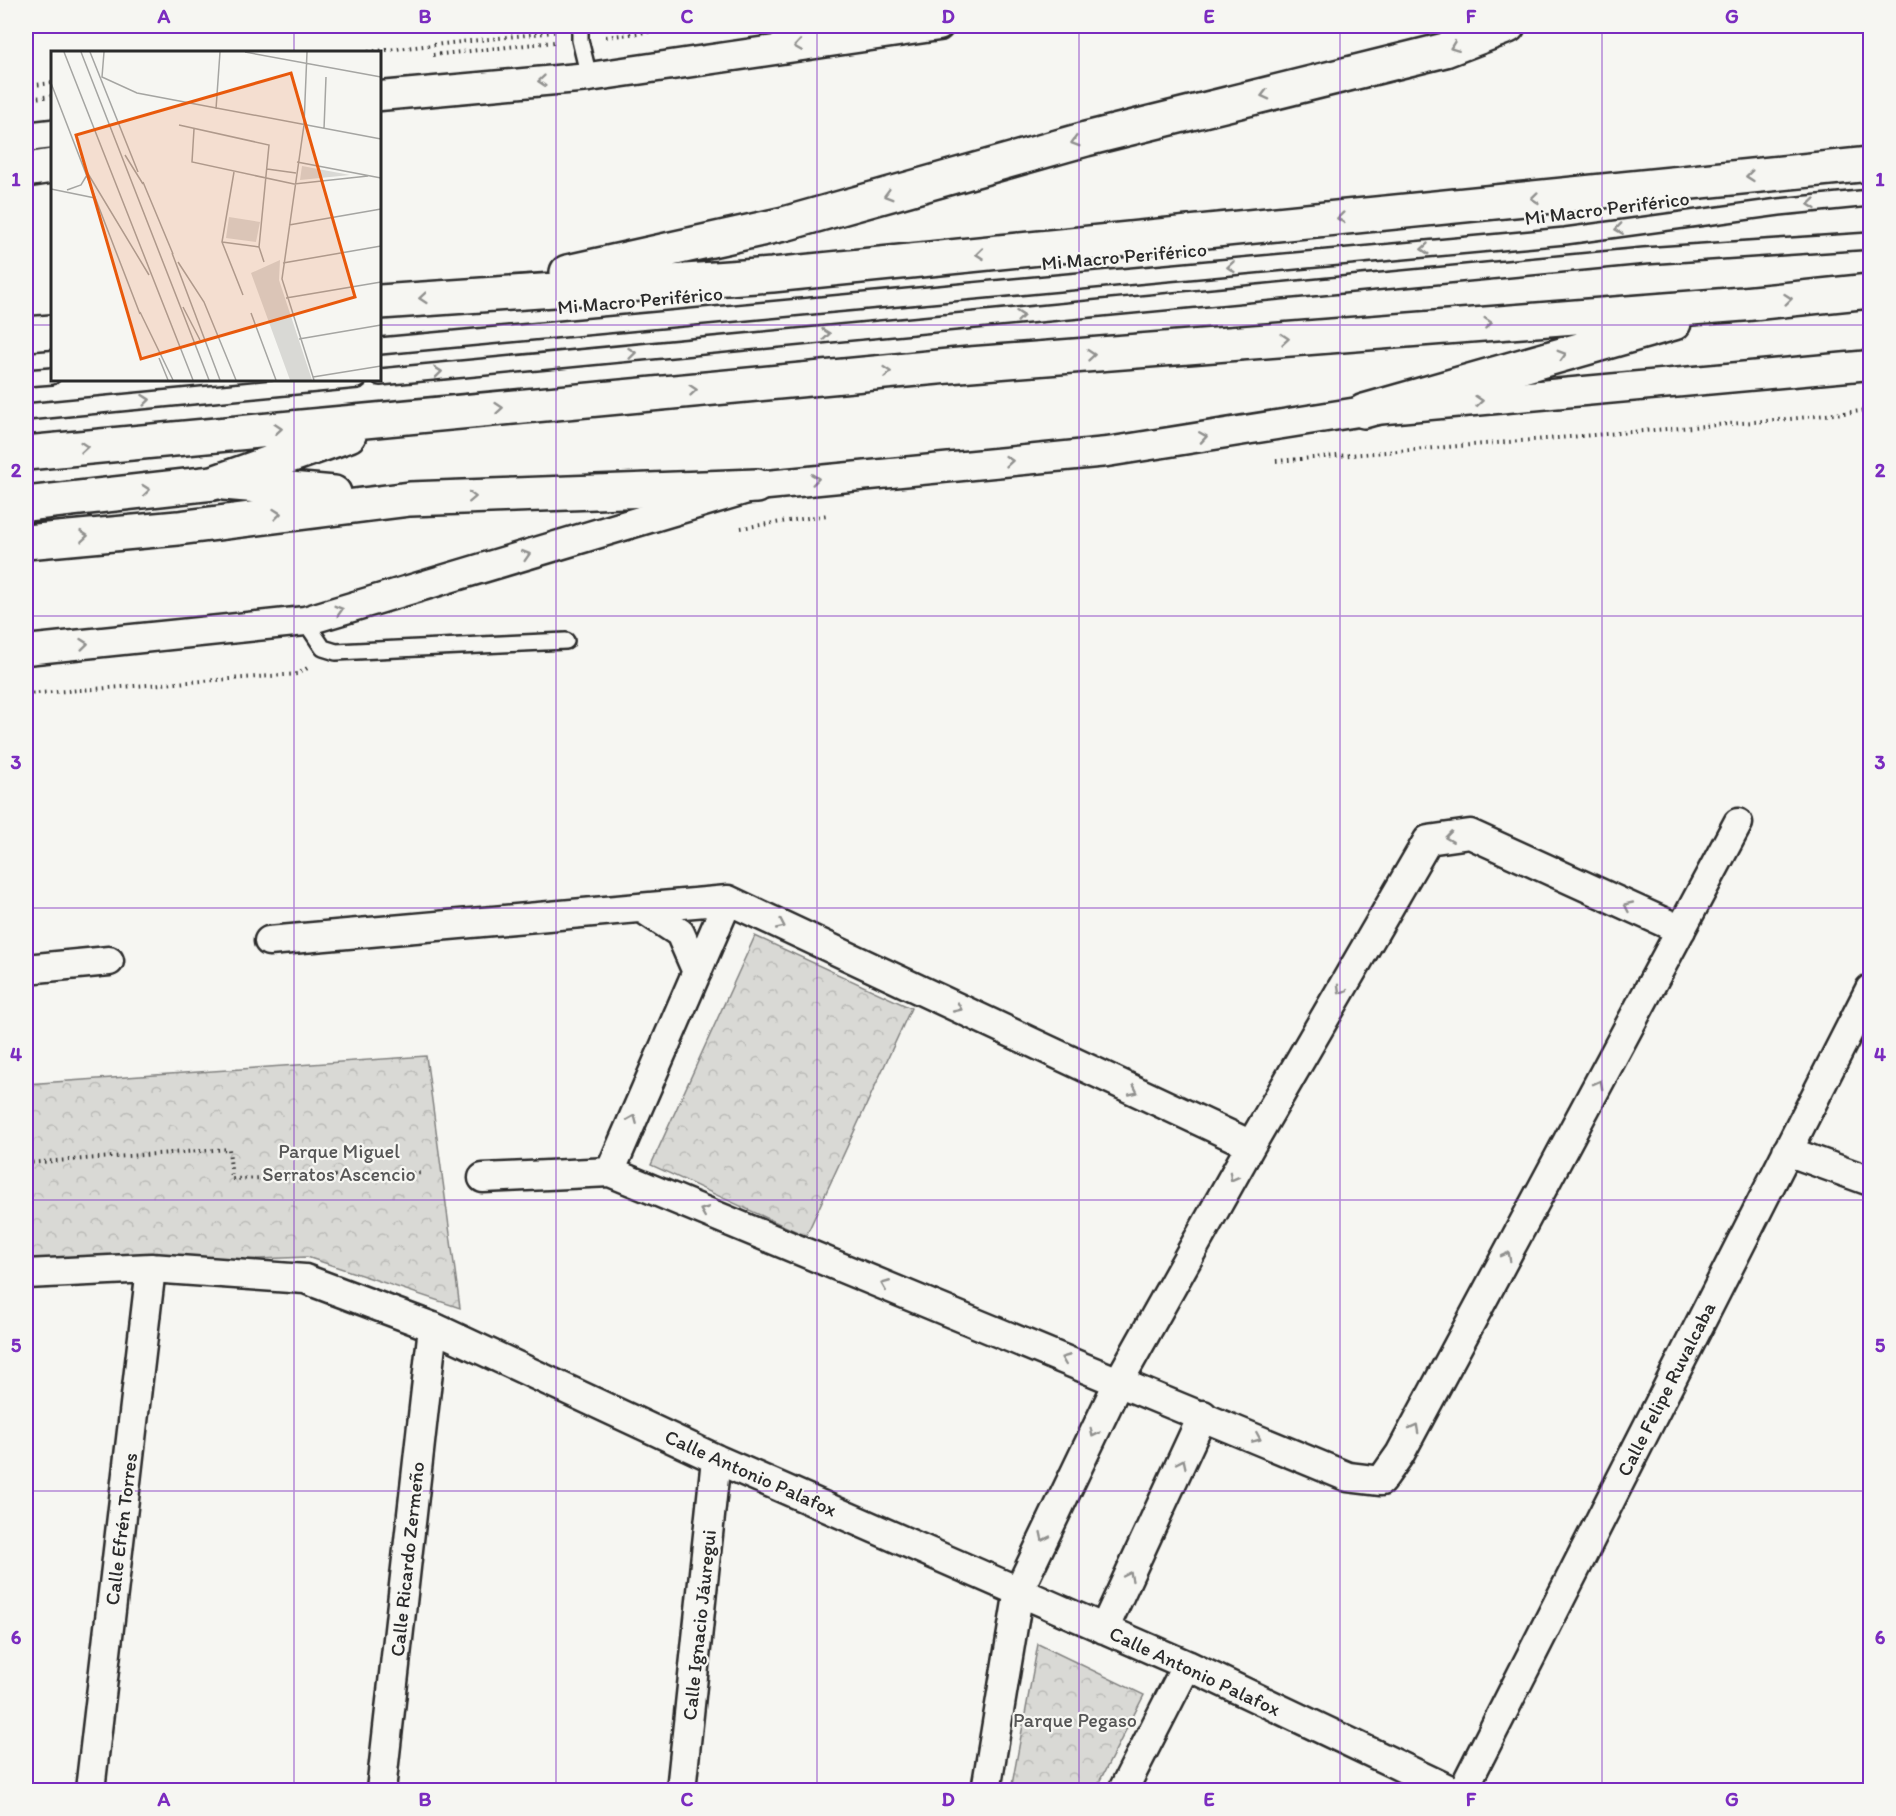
<svg xmlns="http://www.w3.org/2000/svg" width="1896" height="1816" font-family="Itim,sans-serif">
  <defs>
    <pattern id="park-crowns" width="20" height="18" patternUnits="userSpaceOnUse" patternTransform="scale(1.5)"><rect width="20" height="18" fill="#d9d9d5"/><path d="M2 6a3 3 0 1 1 6 0M12 15a3 3 0 1 1 6 0" fill="none" stroke="#babab7"/></pattern>
  </defs>
  <rect width="100%" height="100%" fill="#f6f6f2"/>
  <filter id="ink" filterUnits="userSpaceOnUse"><feTurbulence type="fractalNoise" baseFrequency=".0167" numOctaves="2"/><feDisplacementMap in="SourceGraphic" scale="12" xChannelSelector="R" yChannelSelector="G"/><feConvolveMatrix kernelMatrix="1 2 1 2 8 2 1 2 1" color-interpolation-filters="sRGB"/></filter>
  <g filter="url(#ink)">
    <path fill="url(#park-crowns)" stroke="#828280" stroke-width="1.5" d="M755 936 911 1008 806 1236 651 1165Z
      M426 1056 460 1308 307 1257 26 1269V1084Z
      M1038 1644 1144 1695 1095 1790H1011Z"/>
    <g fill="none" stroke-linecap="round" stroke-linejoin="round">
      <g stroke="#2b2b2b" stroke-width="20">
        <path id="lane" d="M580 26V40L589 77
          M380 346 1565 236 1779 207 1870 198
          M380 377 1644 256 1870 241
          M26 378 52 376
          M26 412 358 380
          M305 621 323 648 336 652 566 641"/>
      </g>
      <g stroke="#2b2b2b" stroke-width="33">
        <path id="street" d="M380 96 589 77 939 26
          M26 137 52 134
          M26 650 305 621 757 486 1107 452 1364 411 1870 365
          M642 908 680 933 697 972
          M269 941 728 900 1251 1145
          M26 969 109 961
          M1787 1151 1870 1181
          M610 1172 728 900
          M483 1178 610 1172 1348 1477 1381 1481 1400 1454 1738 823
          M26 1274 151 1268 305 1279 433 1327 716 1459 1187 1665 1450 1790
          M1104 1629 1203 1415
          M90 1790 151 1268
          M381 1790 433 1327
          M681 1790 716 1459
          M986 1790 1019 1590 1119 1381 1251 1145 1428 840 1470 834 1681 930
          M1123 1790 1187 1665
          M1463 1790 1870 989"/>
      </g>
      <g stroke="#2b2b2b" stroke-width="38">
        <path id="highway" d="M26 170 52 166
          M567 272 784 224 1086 139 1445 50 1508 26
          M380 302 772 275 1870 164
          M26 334 52 332
          M1364 411 1674 323
          M26 453 970 364 1743 304 1870 291
          M224 483 334 493
          M26 504 213 483 349 435
          M26 542 178 528 410 499 757 486"/>
      </g>
      <path stroke="#2b2b2b" stroke-width="4" stroke-dasharray="1.5 4.5" stroke-linecap="butt" d="M606 37 655 31
        M368 52 554 32
        M433 55 554 42
        M26 86 52 83
        M26 99 52 96
        M1276 461 1790 419 1870 410
        M741 528 828 515
        M26 694 298 674 309 667
        M26 1163 229 1149 232 1179 424 1173"/>
      <use href="#lane" stroke="#f6f6f2" stroke-width="15"/>
      <use href="#street" stroke="#f6f6f2" stroke-width="28"/>
      <use href="#highway" stroke="#f6f6f2" stroke-width="33"/>
    </g>
    <defs><path id="oneway-chevron" d="M-2-3.5L2.5 0L-2 3.5" fill="none" stroke-width="1.6" stroke-linecap="round" stroke-linejoin="round" transform="scale(1.5)"/></defs>
    <g stroke="#90908e">
      <use href="#oneway-chevron" transform="translate(798 46) rotate(172)"/>
      <use href="#oneway-chevron" transform="translate(1454 47) rotate(159)"/>
      <use href="#oneway-chevron" transform="translate(542 81) rotate(175)"/>
      <use href="#oneway-chevron" transform="translate(1265 95) rotate(166)"/>
      <use href="#oneway-chevron" transform="translate(1075 142) rotate(164)"/>
      <use href="#oneway-chevron" transform="translate(1750 176) rotate(174)"/>
      <use href="#oneway-chevron" transform="translate(888 195) rotate(164)"/>
      <use href="#oneway-chevron" transform="translate(1535 198) rotate(174)"/>
      <use href="#oneway-chevron" transform="translate(1812 204) rotate(174)"/>
      <use href="#oneway-chevron" transform="translate(1341 218) rotate(174)"/>
      <use href="#oneway-chevron" transform="translate(1619 229) rotate(172)"/>
      <use href="#oneway-chevron" transform="translate(1425 249) rotate(175)"/>
      <use href="#oneway-chevron" transform="translate(980 254) rotate(174)"/>
      <use href="#oneway-chevron" transform="translate(1231 267) rotate(175)"/>
      <use href="#oneway-chevron" transform="translate(423 298) rotate(175)"/>
      <use href="#oneway-chevron" transform="translate(1788 299) rotate(-6)"/>
      <use href="#oneway-chevron" transform="translate(1020 316) rotate(-6)"/>
      <use href="#oneway-chevron" transform="translate(1488 323) rotate(-4)"/>
      <use href="#oneway-chevron" transform="translate(826 334) rotate(-6)"/>
      <use href="#oneway-chevron" transform="translate(1285 339) rotate(-5)"/>
      <use href="#oneway-chevron" transform="translate(632 353) rotate(-6)"/>
      <use href="#oneway-chevron" transform="translate(1091 355) rotate(-5)"/>
      <use href="#oneway-chevron" transform="translate(1562 355) rotate(-16)"/>
      <use href="#oneway-chevron" transform="translate(438 372) rotate(-6)"/>
      <use href="#oneway-chevron" transform="translate(887 372) rotate(-5)"/>
      <use href="#oneway-chevron" transform="translate(693 390) rotate(-5)"/>
      <use href="#oneway-chevron" transform="translate(146 400) rotate(-6)"/>
      <use href="#oneway-chevron" transform="translate(1479 401) rotate(-5)"/>
      <use href="#oneway-chevron" transform="translate(499 408) rotate(-5)"/>
      <use href="#oneway-chevron" transform="translate(278 429) rotate(-5)"/>
      <use href="#oneway-chevron" transform="translate(1203 437) rotate(-9)"/>
      <use href="#oneway-chevron" transform="translate(84 447) rotate(-5)"/>
      <use href="#oneway-chevron" transform="translate(1009 461) rotate(-5)"/>
      <use href="#oneway-chevron" transform="translate(815 479) rotate(-7)"/>
      <use href="#oneway-chevron" transform="translate(146 490) rotate(-6)"/>
      <use href="#oneway-chevron" transform="translate(472 497) rotate(-2)"/>
      <use href="#oneway-chevron" transform="translate(277 514) rotate(-6)"/>
      <use href="#oneway-chevron" transform="translate(84 536) rotate(-5)"/>
      <use href="#oneway-chevron" transform="translate(526 555) rotate(-17)"/>
      <use href="#oneway-chevron" transform="translate(339 610) rotate(-17)"/>
      <use href="#oneway-chevron" transform="translate(84 644) rotate(-6)"/>
      <use href="#oneway-chevron" transform="translate(1449 837) rotate(172)"/>
      <use href="#oneway-chevron" transform="translate(1628 906) rotate(-155)"/>
      <use href="#oneway-chevron" transform="translate(781 925) rotate(25)"/>
      <use href="#oneway-chevron" transform="translate(1341 990) rotate(120)"/>
      <use href="#oneway-chevron" transform="translate(958 1008) rotate(25)"/>
      <use href="#oneway-chevron" transform="translate(1599 1084) rotate(-62)"/>
      <use href="#oneway-chevron" transform="translate(1134 1091) rotate(25)"/>
      <use href="#oneway-chevron" transform="translate(633 1119) rotate(-67)"/>
      <use href="#oneway-chevron" transform="translate(1233 1177) rotate(119)"/>
      <use href="#oneway-chevron" transform="translate(704 1211) rotate(-158)"/>
      <use href="#oneway-chevron" transform="translate(1507 1256) rotate(-62)"/>
      <use href="#oneway-chevron" transform="translate(885 1285) rotate(-158)"/>
      <use href="#oneway-chevron" transform="translate(1065 1359) rotate(-158)"/>
      <use href="#oneway-chevron" transform="translate(1415 1428) rotate(-62)"/>
      <use href="#oneway-chevron" transform="translate(1094 1433) rotate(116)"/>
      <use href="#oneway-chevron" transform="translate(1257 1438) rotate(23)"/>
      <use href="#oneway-chevron" transform="translate(1182 1463) rotate(-65)"/>
      <use href="#oneway-chevron" transform="translate(1044 1537) rotate(115)"/>
      <use href="#oneway-chevron" transform="translate(1129 1576) rotate(-65)"/>
    </g>
  </g>
  <path fill="none" stroke="#7b2cbf" stroke-width="1.5" stroke-opacity="0.55" d="M294 26V52M556 26V1790M817 26V1790M1079 26V1790M1340 26V1790M1602 26V1790M26 325H52M380 325H1870M294 380V1790M26 616H1870M26 908H1870M26 1200H1870M26 1491H1870"/>
  <g text-anchor="middle" dominant-baseline="central" stroke-width="4.5" stroke-linejoin="round" paint-order="stroke">
    <g font-size="20" fill="#2b2b2b" stroke="#f6f6f2">
      <text transform="translate(1607 208) rotate(-7)">Mi Macro Periférico</text>
      <text transform="translate(1124 256) rotate(-5)">Mi Macro Periférico</text>
      <text transform="translate(640 300) rotate(-5)">Mi Macro Periférico</text>
      <text transform="translate(1666 1389) rotate(-63)">Calle Felipe Ruvalcaba</text>
      <text transform="translate(751 1473) rotate(24)">Calle Antonio Palafox</text>
      <text transform="translate(121 1529) rotate(-83)">Calle Efrén Torres</text>
      <text transform="translate(407 1559) rotate(-84)">Calle Ricardo Zermeño</text>
      <text transform="translate(699 1625) rotate(-84)">Calle Ignacio Jáuregui</text>
      <text transform="translate(1195 1671) rotate(25)">Calle Antonio Palafox</text>
    </g>
    <g font-size="20" fill="#565656" stroke="#f6f6f2">
      <text x="339" y="1151">Parque Miguel<tspan x="339" dy="23">Serratos Ascencio</tspan></text>
      <text x="1075" y="1720">Parque Pegaso</text>
    </g>
  </g>
  <g transform="translate(51 51)">
    <rect width="330" height="330" fill="#f6f6f2"/>
    <path d="M251 115 299 124 249 129ZM178 166 209 171 205 191 175 187ZM229 209 228 229 261 329H239L200 222Z" fill="#d9d9d5"/>
    <path fill="none" stroke="#a5a5a2" stroke-width="1.5" d="M13 1 142 329M30 1 158 329M39 1 87 121M53 1 51 26 86 42 330 88M194 1 330 26M256 1 253 74 231 228 263 329M0 32 89 263M165 58 169 1M128 74 218 94 208 196 213 211M143 78 141 111 243 133 317 125M273 78 275 26M74 104 92 133M246 111 330 127M216 118 245 122M36 121 98 224M183 121 171 191 192 244M92 131 122 203M0 138 44 147M16 139 30 134 36 124M238 174 330 158M171 191 208 196M121 202 169 329M127 211 153 251 185 329M232 212 330 195M235 247 330 231M132 256 149 289M89 261 122 329M200 262 225 329M248 288 330 274M108 307 117 329M262 326 330 315"/>
    <path fill="#e8590c" fill-opacity="0.15" stroke="#e8590c" stroke-width="3" d="M240 22 304 246 90 308 25 84Z"/>
    <rect width="330" height="330" fill="none" stroke="#2b2b2b" stroke-width="3"/>
  </g>
  <rect width="1896" height="1816" fill="none" stroke="#f6f6f2" stroke-width="66"/>
  <rect x="33" y="33" width="1830" height="1750" fill="none" stroke="#7b2cbf" stroke-width="2"/>
  <g font-size="20" text-anchor="middle" font-weight="bold" fill="#7b2cbf">
    <text x="164" y="23">A</text>
    <text x="425" y="23">B</text>
    <text x="687" y="23">C</text>
    <text x="948" y="23">D</text>
    <text x="1209" y="23">E</text>
    <text x="1471" y="23">F</text>
    <text x="1732" y="23">G</text>
    <text x="16" y="186">1</text>
    <text x="1880" y="186">1</text>
    <text x="16" y="477">2</text>
    <text x="1880" y="477">2</text>
    <text x="16" y="769">3</text>
    <text x="1880" y="769">3</text>
    <text x="16" y="1061">4</text>
    <text x="1880" y="1061">4</text>
    <text x="16" y="1352">5</text>
    <text x="1880" y="1352">5</text>
    <text x="16" y="1644">6</text>
    <text x="1880" y="1644">6</text>
    <text x="164" y="1806">A</text>
    <text x="425" y="1806">B</text>
    <text x="687" y="1806">C</text>
    <text x="948" y="1806">D</text>
    <text x="1209" y="1806">E</text>
    <text x="1471" y="1806">F</text>
    <text x="1732" y="1806">G</text>
  </g>
</svg>
